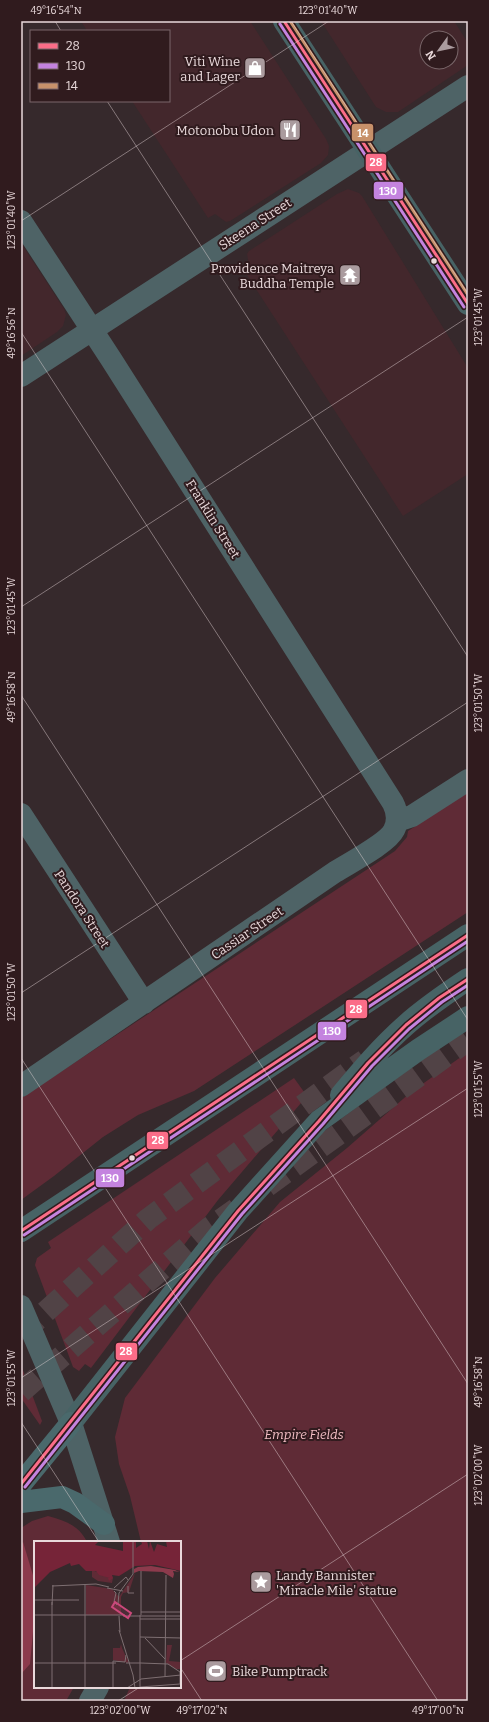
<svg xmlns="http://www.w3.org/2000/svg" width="489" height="1722" font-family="Bitter,serif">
  <rect width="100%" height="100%" fill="#36292c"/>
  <path fill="#43272c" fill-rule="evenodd" d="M81 21H250L326 139 329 146 328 155 321 163 230 221 226 222 215 214 208 218 132 101H169V31H87Z
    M321 21H454L468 43V65L398 112H386L376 107ZM427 38H451V62H427Z
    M348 189 359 193 362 196 468 368V474L403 516 243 269 249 265 247 254 249 251 337 194Z
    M21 243 64 309 66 315 63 326 57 332 21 356Z"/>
  <path fill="#5f2b36" d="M468 792V912L194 1091 138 1115 103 1137 54 1176 21 1200V1098L395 851 407 837 408 831Z
    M468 1052V1701H124L130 1687H180V1542H141L130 1496 119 1464 115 1437 125 1398 215 1278 280 1202 347 1148 411 1092Z
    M294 1078 307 1096 218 1200 91 1368 85 1364 79 1371 73 1367 35 1265 37 1258 51 1248 48 1242Z
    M21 1365 42 1421 40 1425 21 1398Z
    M48 1516C65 1521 79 1525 87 1542H35V1687H74L66 1701H21V1528L32 1521Z"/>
  <path fill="#8c3a4c" d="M23 1542 35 1582V1610L30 1664 21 1674V1544Z"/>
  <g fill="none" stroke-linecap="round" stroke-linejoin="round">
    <path stroke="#514346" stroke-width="22" stroke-dasharray="22 11" stroke-linecap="butt" d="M267 1186 468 1040
      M21 1334 148 1219 365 1060
      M21 1392 209 1228 236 1209"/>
    <path stroke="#4e6366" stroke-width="22" d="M21 221 111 359 393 803C397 811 399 820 394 830 388 843 349 863 335 872L21 1086
      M21 376 468 86
      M21 814 144 1003
      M397 821 412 816 468 780"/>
    <path stroke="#4e6366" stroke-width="22" d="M21 1306 71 1423 109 1542
      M90 1701 98 1687"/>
    <path stroke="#476365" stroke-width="22" d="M284 21 468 304
      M341 1095C361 1071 382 1046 406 1025 425 1008 447 993 468 979
      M21 1231 468 935
      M71 1423 238 1211 319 1121 418 1050 468 1017"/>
    <path stroke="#4a696c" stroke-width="22" d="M21 1484 71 1423
      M21 1502 62 1497 75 1503 104 1524"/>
    <g stroke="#301b1e" stroke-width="6">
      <path id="bus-1" d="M284 21 468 304
        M21 1231 468 935
        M21 1484 238 1211 319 1121 368 1063 406 1025 439 998 468 979"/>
    </g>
    <g stroke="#301b1e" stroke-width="6">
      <path id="bus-2" d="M280 24 464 307
        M24 1235 468 941
        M25 1487 242 1214 323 1124 372 1066 409 1029 442 1002 468 985"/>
    </g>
    <g stroke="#301b1e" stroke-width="6">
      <path id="bus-3" d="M290 21 468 295"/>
    </g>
    <use href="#bus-1" stroke="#fb6d88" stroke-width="3"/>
    <use href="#bus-2" stroke="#c483df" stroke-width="3"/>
    <use href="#bus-3" stroke="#c7916a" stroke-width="3"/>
  </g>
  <path fill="none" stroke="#e9d9db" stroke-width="1" stroke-opacity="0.45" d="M55 21 61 31M291 21 468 294M107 101 468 657M21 221 329 21M21 332 468 1020M21 607 468 317M21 695 468 1384M21 993 468 702M21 1058 438 1701M21 1378 468 1088M21 1422 99 1542M180 1661 468 1474M180 1667 202 1701M118 1701 140 1687"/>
  <defs>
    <g id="shop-square" transform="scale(1.15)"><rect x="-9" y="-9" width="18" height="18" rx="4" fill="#aa9b9e" stroke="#301b1e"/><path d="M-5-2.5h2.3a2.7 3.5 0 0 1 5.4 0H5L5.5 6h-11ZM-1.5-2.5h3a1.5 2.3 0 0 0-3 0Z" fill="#fff"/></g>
    <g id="restaurant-square" transform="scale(1.15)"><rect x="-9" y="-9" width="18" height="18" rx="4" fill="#aa9b9e" stroke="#301b1e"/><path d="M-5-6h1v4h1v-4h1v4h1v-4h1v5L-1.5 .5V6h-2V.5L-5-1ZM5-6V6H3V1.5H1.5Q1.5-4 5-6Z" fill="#fff"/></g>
    <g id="temple-square" transform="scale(1.15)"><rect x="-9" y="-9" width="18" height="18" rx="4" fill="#aa9b9e" stroke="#301b1e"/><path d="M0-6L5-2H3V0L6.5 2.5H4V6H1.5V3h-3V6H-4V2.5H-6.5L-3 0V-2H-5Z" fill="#fff"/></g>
    <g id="sight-square" transform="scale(1.15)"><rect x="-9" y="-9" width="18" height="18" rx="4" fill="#aa9b9e" stroke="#301b1e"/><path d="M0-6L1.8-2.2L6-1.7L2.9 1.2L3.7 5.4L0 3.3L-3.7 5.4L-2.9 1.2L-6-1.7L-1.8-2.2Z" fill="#fff"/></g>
    <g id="stadium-square" transform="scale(1.15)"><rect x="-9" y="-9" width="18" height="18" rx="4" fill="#aa9b9e" stroke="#301b1e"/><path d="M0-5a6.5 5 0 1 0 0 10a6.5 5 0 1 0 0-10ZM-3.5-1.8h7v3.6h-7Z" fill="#fff"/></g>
  </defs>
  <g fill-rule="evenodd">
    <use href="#shop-square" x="255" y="68"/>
    <use href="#restaurant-square" x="290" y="130"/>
    <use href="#temple-square" x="350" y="275"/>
    <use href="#sight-square" x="261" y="1582"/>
    <use href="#stadium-square" x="216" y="1671"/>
  </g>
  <g fill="#e9d9db" stroke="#301b1e" stroke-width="1.5">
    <circle cx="434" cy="261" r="3.5"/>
    <circle cx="132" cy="1158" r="3.5"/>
  </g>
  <g text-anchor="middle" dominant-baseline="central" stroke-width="4" stroke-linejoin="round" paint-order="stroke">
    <g font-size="13" fill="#e9d9db" stroke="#301b1e" text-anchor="end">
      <text x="240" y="61">Viti Wine<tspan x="240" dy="15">and Lager</tspan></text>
      <text x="274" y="130">Motonobu Udon</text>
      <text x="334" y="268">Providence Maitreya<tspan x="334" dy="15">Buddha Temple</tspan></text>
      <text x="276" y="1575" text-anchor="start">Landy Bannister<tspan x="276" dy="15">'Miracle Mile' statue</tspan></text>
      <text x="232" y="1671" text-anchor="start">Bike Pumptrack</text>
    </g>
    <g font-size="13" fill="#e9d9db" stroke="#301b1e">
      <text transform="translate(255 224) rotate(-33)">Skeena Street</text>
      <text transform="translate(213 519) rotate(58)">Franklin Street</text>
      <text transform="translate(82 909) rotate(57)">Pandora Street</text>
      <text transform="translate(247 933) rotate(-34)">Cassiar Street</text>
    </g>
    <g font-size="13" font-style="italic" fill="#f2bec4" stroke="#301b1e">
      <text x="304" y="1434">Empire Fields</text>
    </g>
  </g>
  <g transform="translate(34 1541)">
    <rect width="147" height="147" fill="#36292c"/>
    <path d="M58 29 79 37 78 42 64 40 58 36ZM101 32 95 51 89 52 87 56V74H52V44L78 48 85 56ZM87 103 88 107 95 122 79 119V107H86ZM133 104H138L135 120 147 121V128H142L132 122Z" fill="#5f2b36"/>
    <path d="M117 25 141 29 143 30 146 31 139 30 140 33 139 37 129 31 105 30 100 32V28L104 26Z" fill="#8c3a4c"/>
    <path d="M0 0H65L61 4 89 10V0H102V7L108 3 107 0H113L115 8 116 0 120 11 123 3 133 6 132 0H147V30L121 24 101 25 85 35 78 34 79 37 75 40 74 37H76L65 34 62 30H52L45 23 37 25 36 22 16 31 1 46Z" fill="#762438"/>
    <path fill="none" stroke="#7e6f72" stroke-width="1" d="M18 45 62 43 75 46M94 45V52H100M73 47 89 50M80 47 92 36 94 39M80 50 82 52 80 61 83 64M0 59H18M18 59H45M84 63 85 52 99 33V0M18 64 19 44M107 71H147M0 74H91M107 74V30M85 75 86 91M89 75H147M106 78H147M85 89 99 134 101 147M51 91V44M106 96 147 97M111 97 131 118M79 120 91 121 92 114M0 122H82M92 122H107M107 122 134 123 146 131V143M51 129V91M51 129V147M131 136 132 34M106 146 146 143M18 147V61M79 147V120M93 147 107 138 147 134M106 147V74"/>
    <path fill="#cc487b" fill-opacity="0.15" stroke="#cc487b" stroke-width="2" d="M81 61 97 72 94 77 78 66Z"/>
    <rect width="147" height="147" fill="none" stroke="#e9d9db" stroke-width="2"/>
  </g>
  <g stroke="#301b1e" stroke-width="1.5">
    <rect x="351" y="123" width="23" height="19" rx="4" fill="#c7916a"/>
    <rect x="365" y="153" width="22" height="19" rx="4" fill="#fb6d88"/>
    <rect x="373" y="181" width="31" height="19" rx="4" fill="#c483df"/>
    <rect x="345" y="999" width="23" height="20" rx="4" fill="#fb6d88"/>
    <rect x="317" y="1021" width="30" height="20" rx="4" fill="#c483df"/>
    <rect x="146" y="1131" width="23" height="19" rx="4" fill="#fb6d88"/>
    <rect x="95" y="1168" width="30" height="20" rx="4" fill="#c483df"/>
    <rect x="115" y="1342" width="23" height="19" rx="4" fill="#fb6d88"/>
  </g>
  <g font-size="11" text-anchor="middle" font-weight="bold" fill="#fff">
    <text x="363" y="137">14</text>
    <text x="376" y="166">28</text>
    <text x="388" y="195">130</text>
    <text x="356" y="1013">28</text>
    <text x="332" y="1035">130</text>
    <text x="158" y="1144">28</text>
    <text x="110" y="1182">130</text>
    <text x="126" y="1355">28</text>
  </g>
  <rect width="489" height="1722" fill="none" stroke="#301b1e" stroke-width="44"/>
  <rect x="30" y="30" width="140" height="72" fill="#301b1e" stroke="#7a676a"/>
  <rect x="38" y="43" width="20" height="6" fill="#fb6d88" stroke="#7a676a"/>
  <text x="66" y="50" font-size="12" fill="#e9d9db">28</text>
  <rect x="38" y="63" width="20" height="6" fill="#c483df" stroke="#7a676a"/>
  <text x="66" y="70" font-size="12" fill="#e9d9db">130</text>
  <rect x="38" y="83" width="20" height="6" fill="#c7916a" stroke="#7a676a"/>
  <text x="66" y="90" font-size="12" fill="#e9d9db">14</text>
  <g transform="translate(439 50) rotate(237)"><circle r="19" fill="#301b1e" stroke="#7a676a"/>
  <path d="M0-3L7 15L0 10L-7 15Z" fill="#aa9b9e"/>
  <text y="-6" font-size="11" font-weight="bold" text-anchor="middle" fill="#e9d9db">N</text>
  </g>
  <rect x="22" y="22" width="445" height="1678" fill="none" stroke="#e9d9db" stroke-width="1.5"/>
  <g font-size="10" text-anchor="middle" fill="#e9d9db">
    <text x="56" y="14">49°16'54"N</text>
    <text x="328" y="14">123°01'40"W</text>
    <text transform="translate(11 220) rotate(-90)" y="4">123°01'40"W</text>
    <text transform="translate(478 317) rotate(-90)" y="4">123°01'45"W</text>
    <text transform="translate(11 333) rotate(-90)" y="4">49°16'56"N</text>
    <text transform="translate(11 606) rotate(-90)" y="4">123°01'45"W</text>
    <text transform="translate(11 697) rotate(-90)" y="4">49°16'58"N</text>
    <text transform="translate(478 703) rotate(-90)" y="4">123°01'50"W</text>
    <text transform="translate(11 992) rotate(-90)" y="4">123°01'50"W</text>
    <text transform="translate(478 1089) rotate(-90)" y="4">123°01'55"W</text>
    <text transform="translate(11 1378) rotate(-90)" y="4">123°01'55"W</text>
    <text transform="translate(478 1382) rotate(-90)" y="4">49°16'58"N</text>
    <text transform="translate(478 1475) rotate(-90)" y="4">123°02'00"W</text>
    <text x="120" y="1714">123°02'00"W</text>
    <text x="202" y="1714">49°17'02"N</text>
    <text x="438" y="1714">49°17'00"N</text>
  </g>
</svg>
